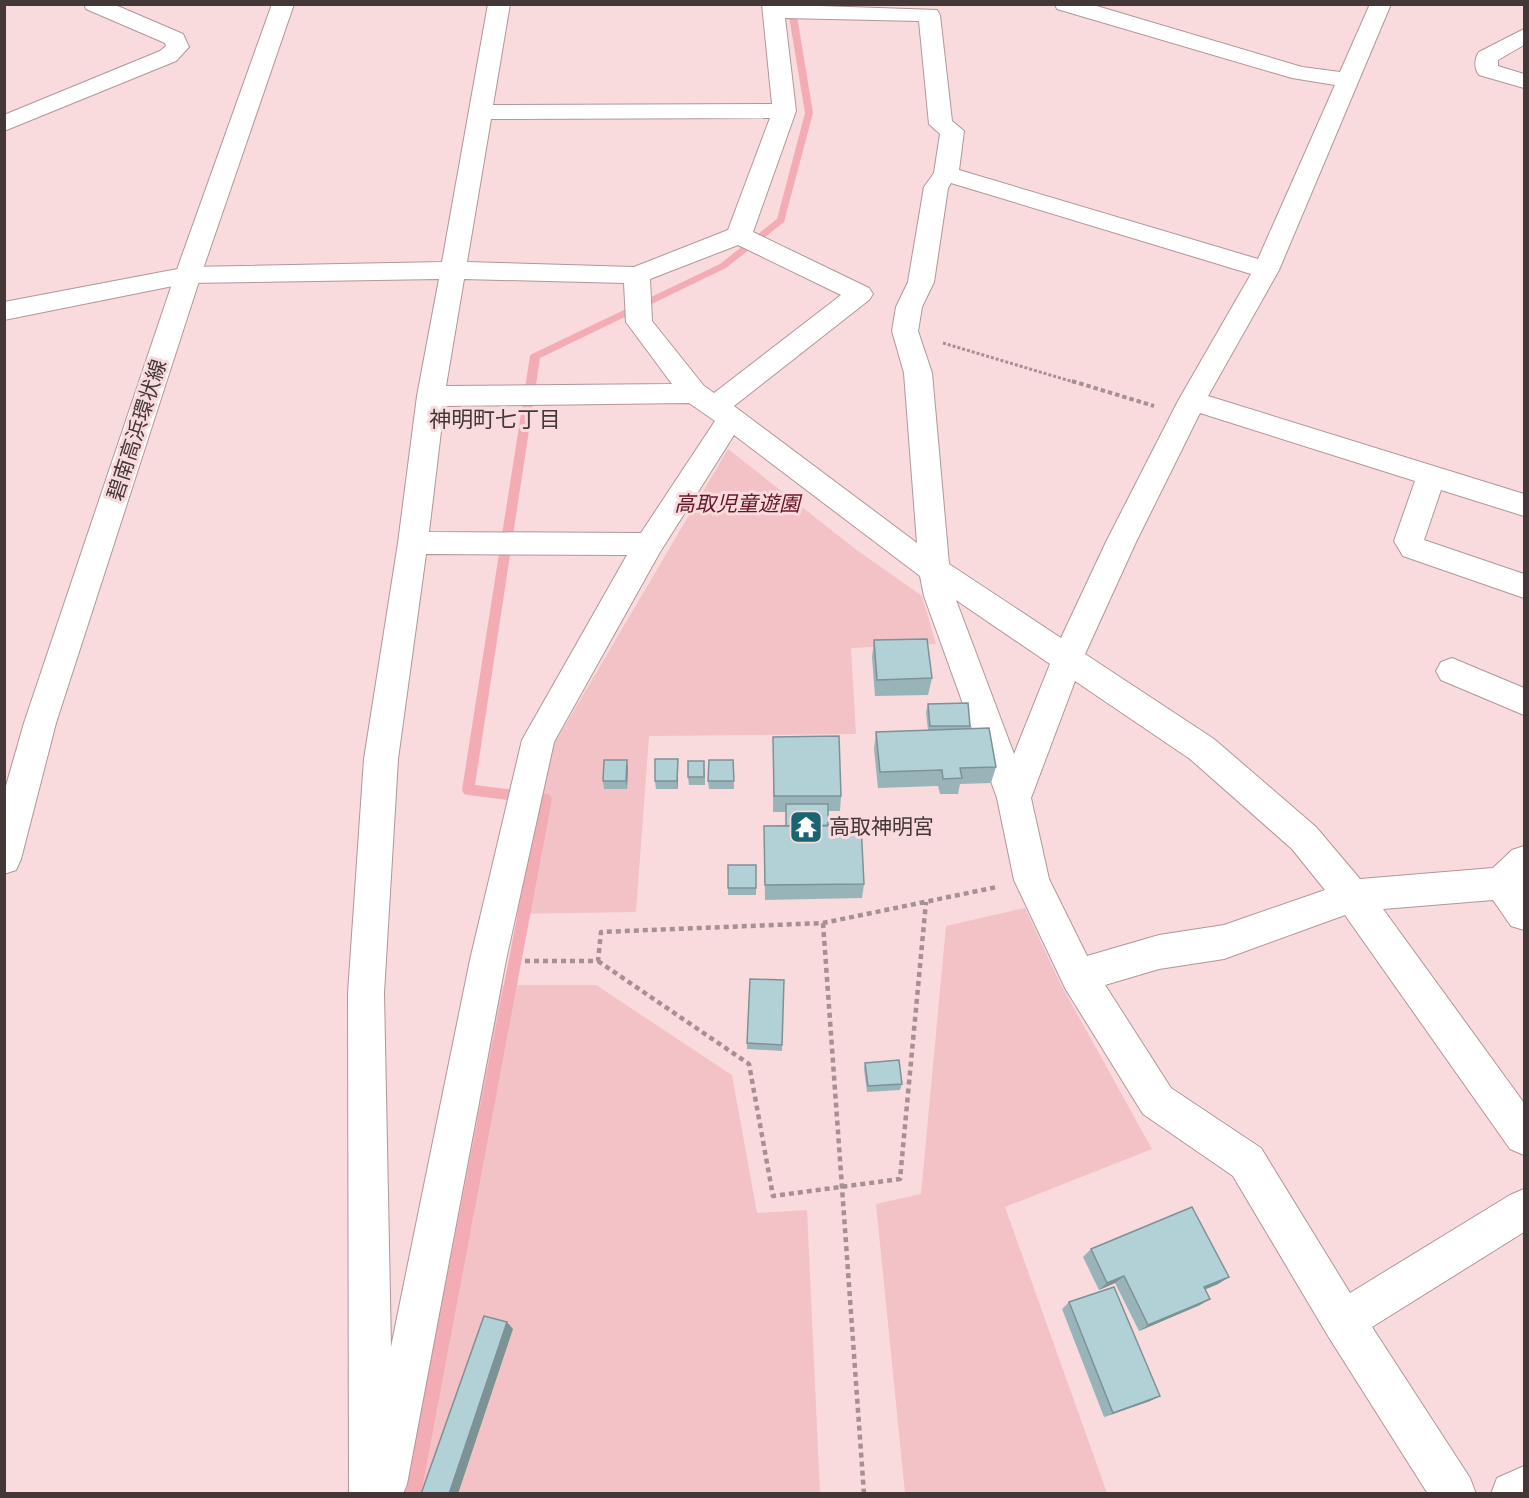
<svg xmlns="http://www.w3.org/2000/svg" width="1529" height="1498" font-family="'Roboto Serif','Noto Sans JP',serif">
  <rect width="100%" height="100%" fill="#f9dbdd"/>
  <path fill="#f2c2c6" d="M728 449 854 548 922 596 936 644 851 648 856 734 649 736 636 912 511 914 553 746Z
    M1025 908 1060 983 1152 1149 1005 1207 1107 1493H905L876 1204 921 1194 946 926Z
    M498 985H596L732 1075 757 1213 807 1210 820 1493 402 1494Z"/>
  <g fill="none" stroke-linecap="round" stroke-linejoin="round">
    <path fill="#f3acb3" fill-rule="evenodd" d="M787 4H795L813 113 784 222 726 268 540 358 475 785 546 794 550 795 552 799 421 1494H405L539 804 468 795 464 794 462 790 530 356 532 354 720 264 777 219 805 113Z"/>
    <g stroke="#b29698" stroke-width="2">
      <path id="street" d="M84 4H113L183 34 189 47 176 61 4 131V115L160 51 166 46 165 43 86 9Z
        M488 4H510L493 105 772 104 762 4 937 10 940 15 952 121 964 131 959 170 1258 259 1335 85 1292 78 1057 9 1055 4H1090L1302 67 1340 72 1370 4H1391L1279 270 1208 396 1524 494V516L1441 490 1424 540 1524 574V598L1403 556 1394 541 1415 481 1200 413 1136 542 1085 654 1214 739 1316 827 1360 879 1493 868 1512 850 1524 846V930L1511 926 1493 900 1383 909 1524 1103V1155L1510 1149 1345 915 1224 959 1159 969 1105 985 1171 1088 1261 1148 1350 1293 1510 1195 1524 1189V1232L1372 1327 1470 1478 1476 1494H1428L1328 1336 1233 1176 1143 1114 1065 988 1014 880 997 798 924 596 920 576 734 435 660 552 554 742 506 960 407 1484 403 1494H349L348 993 364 759 398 543 417 396 439 279 188 283 4 320V302L188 267 442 262ZM785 18 919 21 929 124 940 134 934 173 924 187 908 282 896 307 892 331 904 373 917 543 734 406 869 300 873 294 869 288 753 232 796 111ZM770 118 728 230 634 267 467 262 491 119ZM951 183 1251 274 1178 401 1106 542 1061 638 949 564 932 373 918 331 922 307 934 282 948 188ZM738 245 841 295 714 393 704 386 652 321 650 279ZM464 279 624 283 626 322 672 384 446 386ZM689 403 715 421 641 533 429 532 444 406ZM426 554 627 555 522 740 470 960 391 1347 384 993 398 759ZM956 600 1050 664 1014 754ZM1075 681 1190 759 1292 849 1325 890 1224 925 1159 935 1087 956 1049 879 1031 798Z
        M1524 29V45L1498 60V66L1524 74V88L1479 75C1474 68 1474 59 1479 52Z
        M1452 658 1524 688V715L1441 680 1436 671 1441 662Z"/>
    </g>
    <g stroke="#b29698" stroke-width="2">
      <path id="secondary" d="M272 4H294L201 275 56 723 21 859 16 870 4 874V793L24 723 175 275Z"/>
    </g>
    <g stroke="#b29698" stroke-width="2">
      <path id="primary" d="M1524 1466V1494H1491L1497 1478Z"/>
    </g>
    <path stroke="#a69091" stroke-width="3" stroke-dasharray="3 2" stroke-linecap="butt" d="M943 343 1077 383"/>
    <path stroke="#a69091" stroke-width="4" stroke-dasharray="4.5 3" stroke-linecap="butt" d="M1072 381 1154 406"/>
    <path stroke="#a69091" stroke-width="4.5" stroke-dasharray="5 4" stroke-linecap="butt" d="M823 923 864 1494
      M525 961H598L601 932 823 923 997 887
      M598 961 749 1064 773 1196 900 1179 926 902"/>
    <use href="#street" fill="#fff" fill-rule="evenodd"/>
    <use href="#secondary" fill="#fff" fill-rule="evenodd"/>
    <use href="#primary" fill="#fff" fill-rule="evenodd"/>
  </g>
  <path fill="#99b4b9" d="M874 640 932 678 928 695 875 696 872 657Z
    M928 704 970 726V729L996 767 991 783 960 784 958 794H940L938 786 878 788 874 749 876 732 928 730 926 712Z
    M773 737 841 796 840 811H828V826L864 884 862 898 765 900 764 826H786V812H773Z
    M678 759V789H656L655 781Z
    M733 760 734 789H709L708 781Z
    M628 768 627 789H604L603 781Z
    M705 769V785H689L688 777Z
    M756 865V895H728V888Z
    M784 980 782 1051 747 1049V1043Z
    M865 1063 902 1084 900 1090 867 1092 864 1069Z
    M1091 1249 1229 1277 1218 1284 1206 1289 1200 1305 1139 1331 1115 1283 1099 1290 1083 1257Z
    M1069 1302 1150 1401 1104 1417 1062 1309Z"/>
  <path fill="#7d9296" d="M678 759V789L677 781Z
    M627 760 628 768 627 789 626 781Z
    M1124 1276 1115 1283 1099 1290 1107 1283Z
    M1229 1277 1218 1284 1194 1294 1204 1287Z
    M1210 1299 1200 1305 1139 1331 1148 1325Z
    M507 1322 513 1329 458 1494H449Z
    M1160 1396 1150 1401 1104 1417 1113 1413Z"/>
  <path fill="#b2d1d7" stroke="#7d9296" stroke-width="1.5" d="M927 639 932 678 877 680 874 640Z
    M968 703 970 726H930L928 704Z
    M989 728 996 767 960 768 962 778 943 779 942 770 880 772 876 732Z
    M839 736 841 796H774L773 737Z
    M655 759H678L677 781H655Z
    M604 760H627L626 781H603Z
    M709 760H733L734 781H708Z
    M688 761H704V777H688Z
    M786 804H828V826H786Z
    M861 825 864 884 765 885 764 826Z
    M728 865H756V888H728Z
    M750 979 784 980 782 1045 747 1043Z
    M899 1060 902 1084 868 1086 865 1063Z
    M1192 1207 1229 1277 1204 1287 1210 1299 1148 1325 1124 1276 1107 1283 1091 1249Z
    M1114 1287 1160 1396 1113 1413 1069 1302Z
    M484 1316 507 1322 449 1494H421Z"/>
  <defs>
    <g id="temple-square" transform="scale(1.725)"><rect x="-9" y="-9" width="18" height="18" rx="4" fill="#1b6571" stroke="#f9dbdd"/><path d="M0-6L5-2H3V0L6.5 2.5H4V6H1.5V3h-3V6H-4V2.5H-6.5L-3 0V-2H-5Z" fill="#fff"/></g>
  </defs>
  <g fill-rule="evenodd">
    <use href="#temple-square" x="806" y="827"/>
  </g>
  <g text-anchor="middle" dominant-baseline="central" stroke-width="6" stroke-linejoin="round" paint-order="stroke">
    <g font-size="21" fill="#433738" stroke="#f9dbdd">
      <text transform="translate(137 430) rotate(-72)">碧南高浜環状線</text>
    </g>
    <g font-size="21" font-style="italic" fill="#661528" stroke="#f9dbdd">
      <text x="737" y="504">高取児童遊園</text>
    </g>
    <g font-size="21" fill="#433738" stroke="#f9dbdd" text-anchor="start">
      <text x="829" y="827">高取神明宮</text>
    </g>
    <g font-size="22" fill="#433738" stroke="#f9dbdd">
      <text x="495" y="419">神明町七丁目</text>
    </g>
  </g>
  <rect width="1529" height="1498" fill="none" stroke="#433738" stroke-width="12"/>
</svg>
